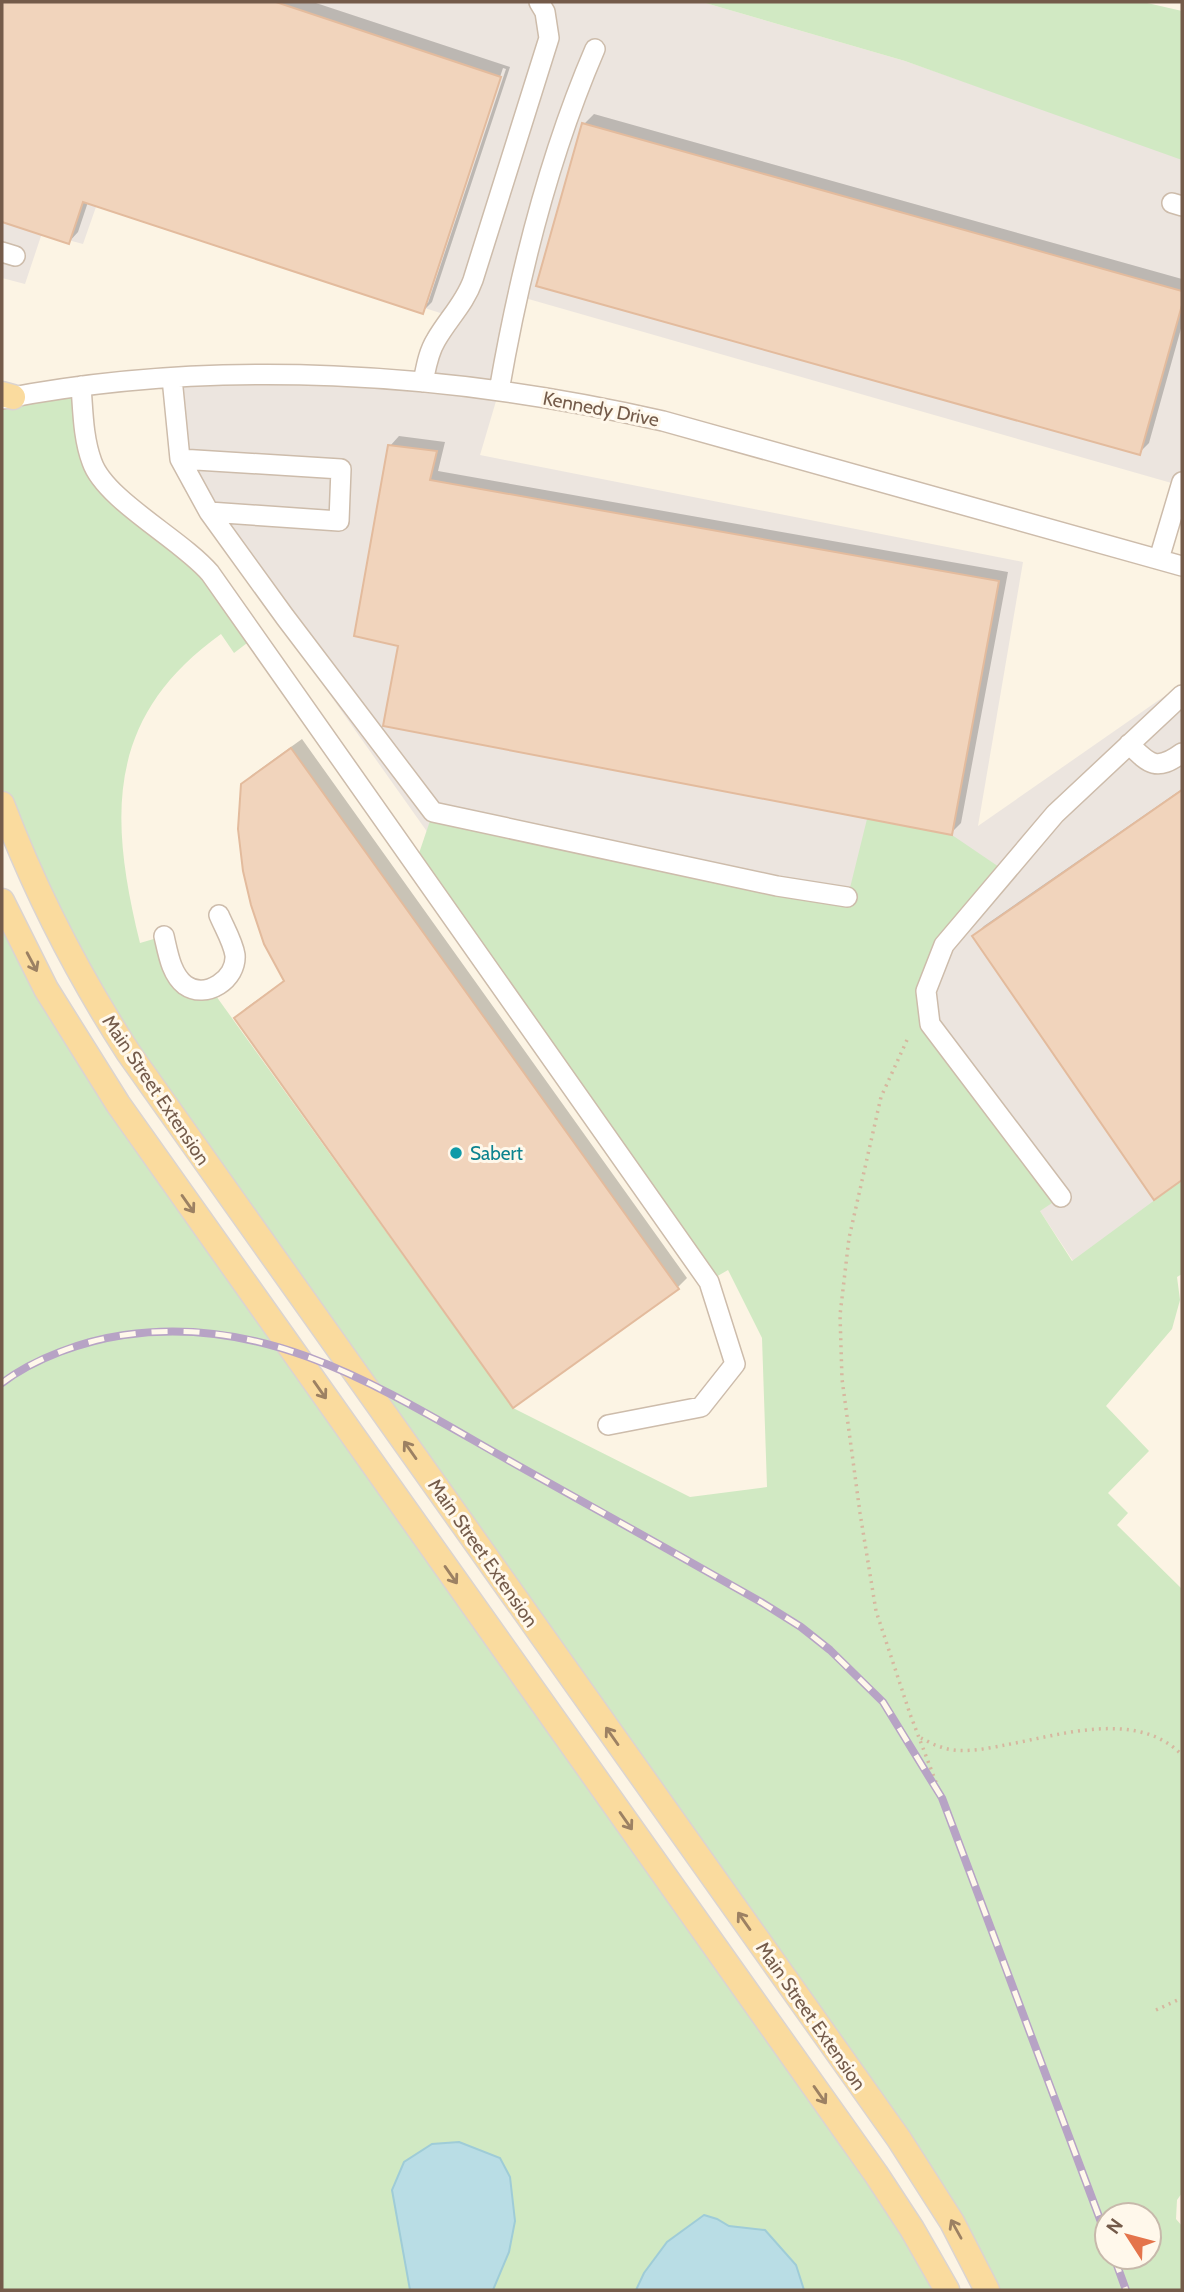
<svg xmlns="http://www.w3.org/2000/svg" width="1184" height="2292" font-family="Cabin,sans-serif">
  <rect width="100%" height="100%" fill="#fcf4e4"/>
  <path fill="#ece5df" d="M2 2H702L905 61 1177 156 1182 160V486L518 296 499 391 480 455 1023 562 978 826 1182 684V1184L1073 1261 1040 1211 428 833 182 486 172 378 423 382 453 317 97 204 83 244 42 233 25 284 2 278Z"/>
  <path fill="#d1e9c3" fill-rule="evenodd" d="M702 2H1143L1182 11V160L905 61Z
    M81 386 92 462 190 552 255 637 234 653 221 634C105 717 109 817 140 943L164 936 175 973 211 989 513 1408 690 1497 767 1487 762 1338 728 1270 709 1281 415 865 433 812 848 896 867 819 952 835 1005 871 944 946 930 1024 1061 1197 1040 1211 1072 1261 1182 1180V1274L1177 1277 1180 1300 1172 1329 1106 1406 1149 1451 1108 1493 1128 1513 1117 1525 1182 1589V2193L1177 2200 1176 2219 1182 2226V2290H987L969 2254 165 1107 2 804V399ZM1107 2215H1149V2257H1107Z
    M2 901 46 989 947 2290H804L796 2265 765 2230 729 2226 717 2219 644 2273 636 2290H493L509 2252 515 2221 510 2177 432 2144 404 2162 392 2190 410 2290H2Z"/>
  <path fill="#b9dde5" stroke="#9fccd7" stroke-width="2" d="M459 2142 500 2158 510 2177 515 2221 509 2252 493 2290H410L392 2190 404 2162 432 2144Z
    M704 2215 717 2219 729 2226 765 2230 796 2265 804 2290H636L644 2273 667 2242Z"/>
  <path fill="#0003" fill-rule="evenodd" d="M4 2H313L510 67 432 302 422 312 88 202 78 232 69 242 2 220V4ZM503 68 506 69 428 303H425Z
    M594 114 1182 279V325L1149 443 1139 453 584 124Z
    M399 436 445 442 438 471 1008 572 961 823 951 833 400 644 390 446Z
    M302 739 687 1278 678 1287 236 1018 246 1008 285 980 242 785 252 775Z
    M1182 789V1178L1154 1198 974 936 984 926Z"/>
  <path fill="#f1d4bc" stroke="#e3bb9d" stroke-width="2" d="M2 2H276L501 77 423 314 83 202 69 244 2 222Z
    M582 123 1182 291V305L1140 455 536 286Z
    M388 445 437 451 430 480 999 581 952 835 383 726 398 646 354 636Z
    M291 748 679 1289 513 1408 234 1018 284 981 264 944 251 905 243 871 238 829 241 784Z
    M1182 790V1180L1154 1200 972 936Z"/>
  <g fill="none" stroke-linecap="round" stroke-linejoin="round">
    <g stroke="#cdbcab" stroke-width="22">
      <path id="minor" d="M1172 203 1182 206
        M2 252 15 256
        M172 378 180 459 209 512 285 617 433 812 777 886 847 897
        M423 382C426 368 428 353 436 340 448 319 465 303 473 280L549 38 545 12 539 2
        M81 386C83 411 83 438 92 462 105 500 181 539 210 573L709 1282 735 1364 701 1407 608 1425
        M499 391C519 275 548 158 595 49
        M2 399C217 357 450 372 663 421L1182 566
        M180 459 341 469 339 521 209 512
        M1159 559 1182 482
        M1129 744C1149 764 1156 772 1182 753
        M164 936C168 953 171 974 185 985 206 1000 237 979 235 955 233 942 224 927 219 915
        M1061 1197 930 1024 926 991 944 945 1055 814 1182 695"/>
    </g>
    <g stroke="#dbd4d0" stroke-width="27">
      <path id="major" d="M2 394 13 397
        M2 804C35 891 77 973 128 1052L899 2139 952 2222 987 2290
        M2 901 46 989 118 1104 876 2174 912 2229 947 2290"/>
    </g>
    <path stroke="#d6b79f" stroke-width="3.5" stroke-dasharray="2 5" stroke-linecap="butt" d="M907 1040 881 1097 849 1238 840 1315 842 1379 860 1513 876 1611 910 1714 942 1798
      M921 1738C927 1741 934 1745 941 1747 960 1754 985 1749 1005 1745 1061 1735 1137 1709 1182 1755
      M1156 2010 1182 1998"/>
    <use href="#minor" stroke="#fff" stroke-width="19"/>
    <use href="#major" stroke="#fadb9e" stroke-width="24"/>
    <g stroke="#b7a3c5" stroke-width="8">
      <path id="rail" d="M2 1383C35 1358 83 1341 124 1335 274 1313 392 1395 517 1465 598 1510 680 1556 761 1602L801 1627 830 1650 883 1702 942 1798 1107 2238
        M1114 2257 1126 2290"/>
    </g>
    <use href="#rail" stroke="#fff8eb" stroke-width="5" stroke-dasharray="16" stroke-linecap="butt"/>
  </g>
  <defs><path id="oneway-shaft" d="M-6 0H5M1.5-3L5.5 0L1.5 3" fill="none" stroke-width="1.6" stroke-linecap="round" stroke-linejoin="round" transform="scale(1.75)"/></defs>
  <g stroke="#9c8163">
    <use href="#oneway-shaft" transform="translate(32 962) rotate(62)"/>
    <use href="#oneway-shaft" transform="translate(188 1204) rotate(55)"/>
    <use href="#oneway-shaft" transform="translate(320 1390) rotate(55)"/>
    <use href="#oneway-shaft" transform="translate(410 1450) rotate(-125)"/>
    <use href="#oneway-shaft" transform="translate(451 1575) rotate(55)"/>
    <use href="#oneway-shaft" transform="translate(612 1736) rotate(-125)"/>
    <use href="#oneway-shaft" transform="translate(626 1821) rotate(55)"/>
    <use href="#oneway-shaft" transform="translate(744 1921) rotate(-125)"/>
    <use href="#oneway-shaft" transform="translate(820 2095) rotate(55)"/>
    <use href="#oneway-shaft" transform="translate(956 2229) rotate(-119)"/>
  </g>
  <circle fill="#0f9aa8" stroke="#fff8eb" stroke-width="2.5" cx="456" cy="1153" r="7"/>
  <g text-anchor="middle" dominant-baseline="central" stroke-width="6" stroke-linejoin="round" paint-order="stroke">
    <g font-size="19" fill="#745b4a" stroke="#fff8eb">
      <text transform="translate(601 409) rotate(11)">Kennedy Drive</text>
      <text transform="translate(156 1090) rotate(56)">Main Street Extension</text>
      <text transform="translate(483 1553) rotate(55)">Main Street Extension</text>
      <text transform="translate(811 2016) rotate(55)">Main Street Extension</text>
    </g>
    <g font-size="19" fill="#0d838f" stroke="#fff8eb" text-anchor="start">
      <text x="470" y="1153">Sabert</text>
    </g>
  </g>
  <rect width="1184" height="2292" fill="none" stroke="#745b4a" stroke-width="7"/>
  <g transform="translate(1128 2236) rotate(306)"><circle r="33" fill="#fff8eb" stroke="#c7b9ab" stroke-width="2"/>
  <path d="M0-5L12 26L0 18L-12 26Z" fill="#e4744b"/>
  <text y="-10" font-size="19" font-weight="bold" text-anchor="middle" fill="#745b4a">N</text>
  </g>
</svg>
